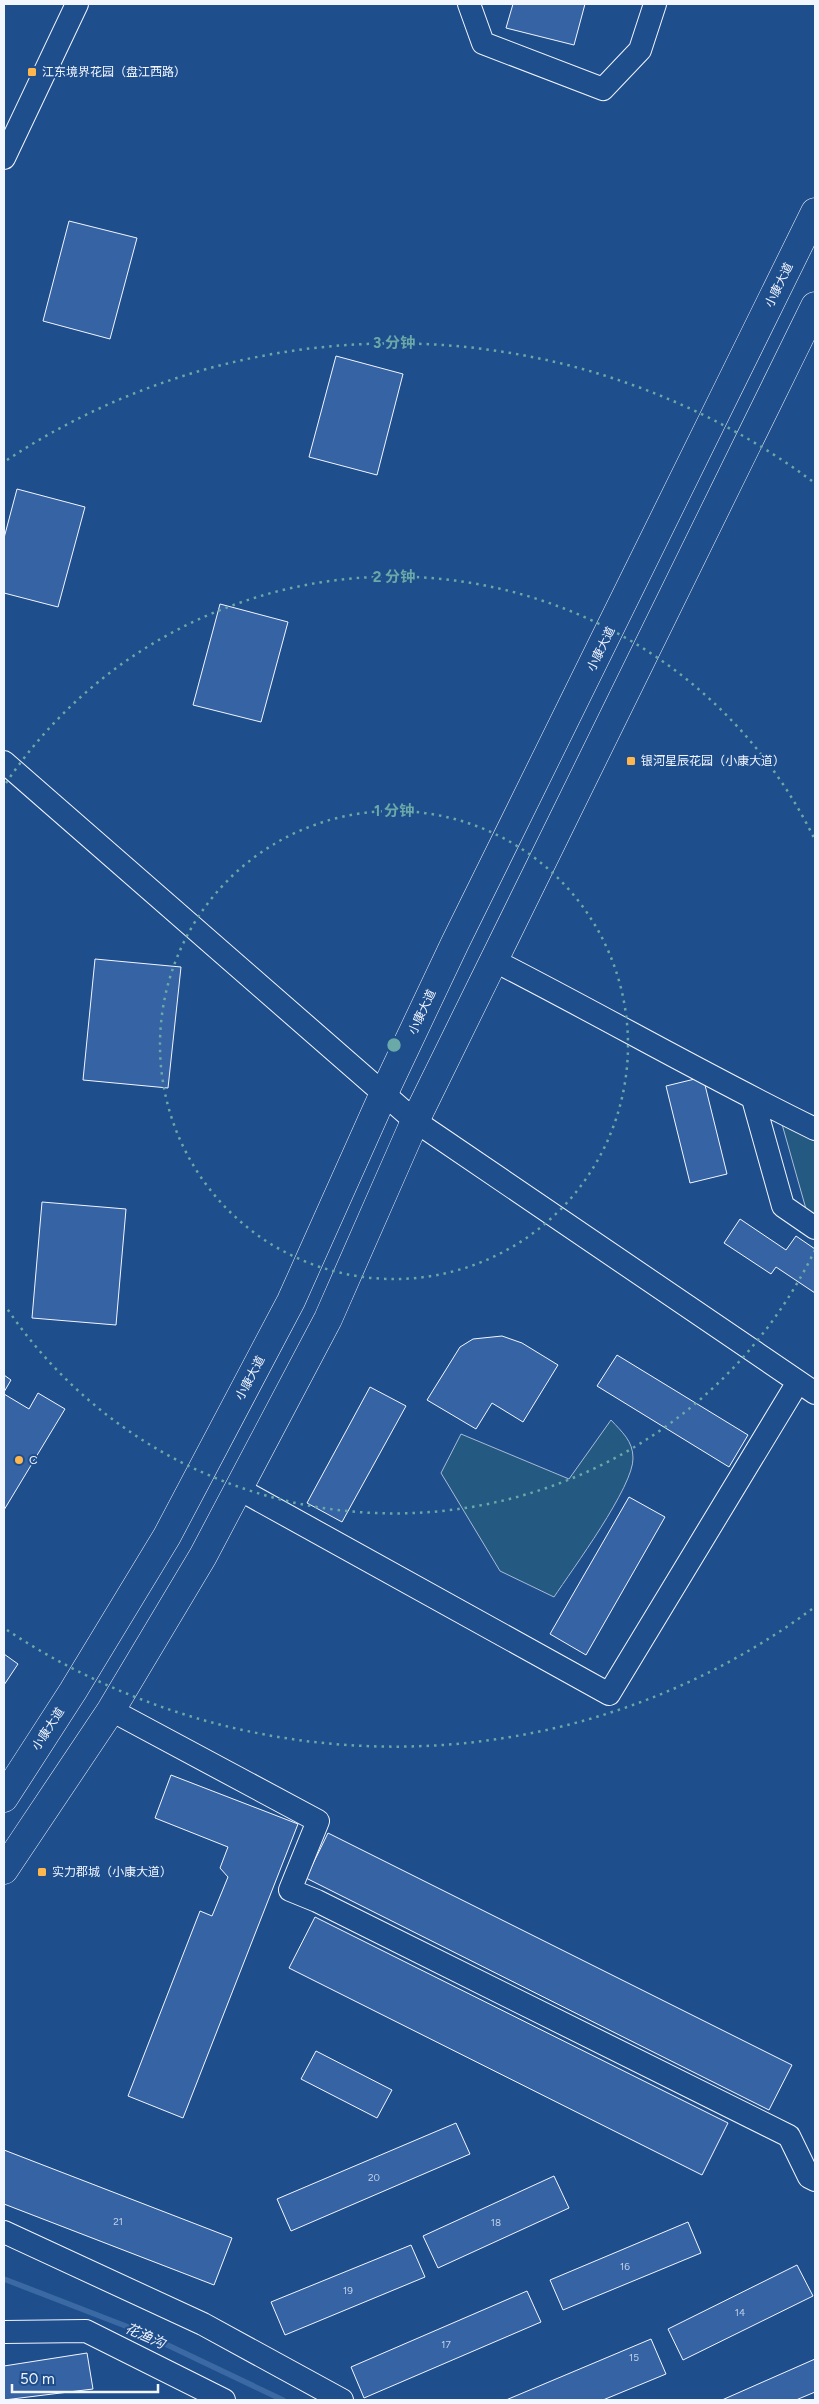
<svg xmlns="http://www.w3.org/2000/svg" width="819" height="2404" font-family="Figtree,'Noto Sans SC',sans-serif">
  <rect width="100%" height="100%" fill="#1f4e8c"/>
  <path fill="#245a82" stroke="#a8bbd7" d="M778 1110 815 1129V1215L806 1209Z
    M611 1420C622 1432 633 1441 633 1458 634 1486 572 1570 554 1597L500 1571 441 1473 461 1434 569 1479Z"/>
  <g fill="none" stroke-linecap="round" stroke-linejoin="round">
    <path stroke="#3b69a3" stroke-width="5.5" d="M4 2279 136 2330 283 2400"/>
  </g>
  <path fill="#3563a3" stroke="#f2f6ff" d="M513 4H585L574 45 506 28Z
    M69 221 137 238 110 339 43 321Z
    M336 356 403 374 377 475 309 457Z
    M17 489 85 507 58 607 4 593V538Z
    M220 604 288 622 261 722 193 705Z
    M95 959 181 967 168 1088 83 1080Z
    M703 1077 727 1174 690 1183 666 1086Z
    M42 1202 126 1209 116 1325 32 1318Z
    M740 1219 786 1250 796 1236 815 1249V1293L776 1267 771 1274 724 1243Z
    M502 1336 522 1343 558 1365 523 1422 492 1403 476 1429 427 1400 460 1347 473 1339Z
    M617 1355 748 1435 729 1467 597 1386Z
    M4 1375 11 1380 4 1392Z
    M370 1387 406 1406 342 1522 307 1503Z
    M38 1393 65 1409 4 1510V1394L29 1409Z
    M629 1497 665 1517 586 1655 550 1634Z
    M4 1654 18 1664 4 1685Z
    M171 1775 298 1824 183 2118 128 2096 200 1911 212 1916 228 1877 220 1868 228 1847 155 1818Z
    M328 1833 792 2065 769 2110 306 1878Z
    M315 1917 728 2123 702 2175 289 1968Z
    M316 2051 392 2090 377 2118 301 2079Z
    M456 2123 470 2154 291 2231 277 2199Z
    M4 2150 232 2238 214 2285 4 2204Z
    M554 2176 569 2208 438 2268 423 2236Z
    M688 2222 701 2253 563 2310 550 2280Z
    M411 2245 425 2277 285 2335 271 2302Z
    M797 2265 813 2296 683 2360 668 2329Z
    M527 2291 541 2322 364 2398 351 2367Z
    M651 2339 666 2374 603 2400H506Z
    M87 2353 93 2389 4 2400V2366Z
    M815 2359V2392L796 2400H722Z"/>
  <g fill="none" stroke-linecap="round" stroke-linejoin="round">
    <g stroke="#f2f6ff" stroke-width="24">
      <path id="minor" d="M469 4 483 43 603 89 640 50 655 4
        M4 158 77 4
        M4 762 415 1121 815 1393
        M493 960C601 1015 706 1076 815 1129
        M753 1099 783 1206 815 1228
        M239 1489 609 1694 798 1382
        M111 1710 318 1821 290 1890 317 1901 789 2136 809 2177 815 2180
        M4 2232 203 2324 342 2400
        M4 2332 86 2331 224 2400"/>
    </g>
    <g stroke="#f2f6ff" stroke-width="29">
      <path id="major" d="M4 1798 73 1691 167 1536 291 1301 384 1093 455 943 815 212
        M4 1870 111 1710 203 1556 328 1319 415 1121 815 306"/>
    </g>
    <use href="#minor" stroke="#1f4e8c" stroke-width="22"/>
    <use href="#major" stroke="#1f4e8c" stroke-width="28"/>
  </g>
  <g fill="none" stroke="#6aa9a8" stroke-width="2.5" stroke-dasharray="2.5 5">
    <circle cx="394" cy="1045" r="234"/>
    <path d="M815 1250A468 468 0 0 1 6 1307M6 783A468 468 0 0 1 815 840"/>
    <path d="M812 1609A702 702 0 0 1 7 1630M7 460A702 702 0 0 1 812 481"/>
  </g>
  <g fill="#ffb74d" stroke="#1f4e8c" stroke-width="2">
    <rect x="27" y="67" width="10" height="10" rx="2.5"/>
    <rect x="626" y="756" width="10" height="10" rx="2.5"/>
    <circle cx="19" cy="1460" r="5"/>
    <rect x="37" y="1867" width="10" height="10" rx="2.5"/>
  </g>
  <g text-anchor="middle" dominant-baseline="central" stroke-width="4" stroke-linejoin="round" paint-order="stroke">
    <g font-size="10" fill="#c3d1e8">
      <text x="374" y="2177">20</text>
      <text x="118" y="2221">21</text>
      <text x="496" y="2222">18</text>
      <text x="625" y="2266">16</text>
      <text x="348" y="2290">19</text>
      <text x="740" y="2312">14</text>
      <text x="446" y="2344">17</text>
      <text x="634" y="2357">15</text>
    </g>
    <g font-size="12" fill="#f2f6ff" stroke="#1f4e8c" text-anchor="start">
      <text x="42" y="72">江东境界花园（盘江西路）</text>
      <text x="641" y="761">银河星辰花园（小康大道）</text>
      <text x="29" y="1460">C</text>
      <text x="52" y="1872">实力郡城（小康大道）</text>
    </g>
    <g font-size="12" fill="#f2f6ff" stroke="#1f4e8c">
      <text transform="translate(779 285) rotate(-64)">小康大道</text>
      <text transform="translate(601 649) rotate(-64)">小康大道</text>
      <text transform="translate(422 1012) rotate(-65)">小康大道</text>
      <text transform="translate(250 1378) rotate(-62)">小康大道</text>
      <text transform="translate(48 1729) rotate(-57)">小康大道</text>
    </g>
    <g font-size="14" font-style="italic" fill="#f2f6ff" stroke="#1f4e8c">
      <text transform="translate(145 2336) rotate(24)">花渔沟</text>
    </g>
  </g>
  <circle cx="394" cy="1045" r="8" fill="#6aa9a8" stroke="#1f4e8c" stroke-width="2.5"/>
  <g font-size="15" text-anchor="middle" font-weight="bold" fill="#6aa9a8" stroke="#1f4e8c" stroke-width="4" stroke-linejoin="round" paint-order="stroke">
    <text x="394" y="348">3 分钟</text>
    <text x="394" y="582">2 分钟</text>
    <text x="394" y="816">1 分钟</text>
  </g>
  <rect width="819" height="2404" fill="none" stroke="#f2f6ff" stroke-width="10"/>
  <path d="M12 2384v8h146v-8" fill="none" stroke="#f2f6ff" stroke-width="2.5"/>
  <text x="20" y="2384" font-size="15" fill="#f2f6ff" stroke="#1f4e8c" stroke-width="4" paint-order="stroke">50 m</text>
</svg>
